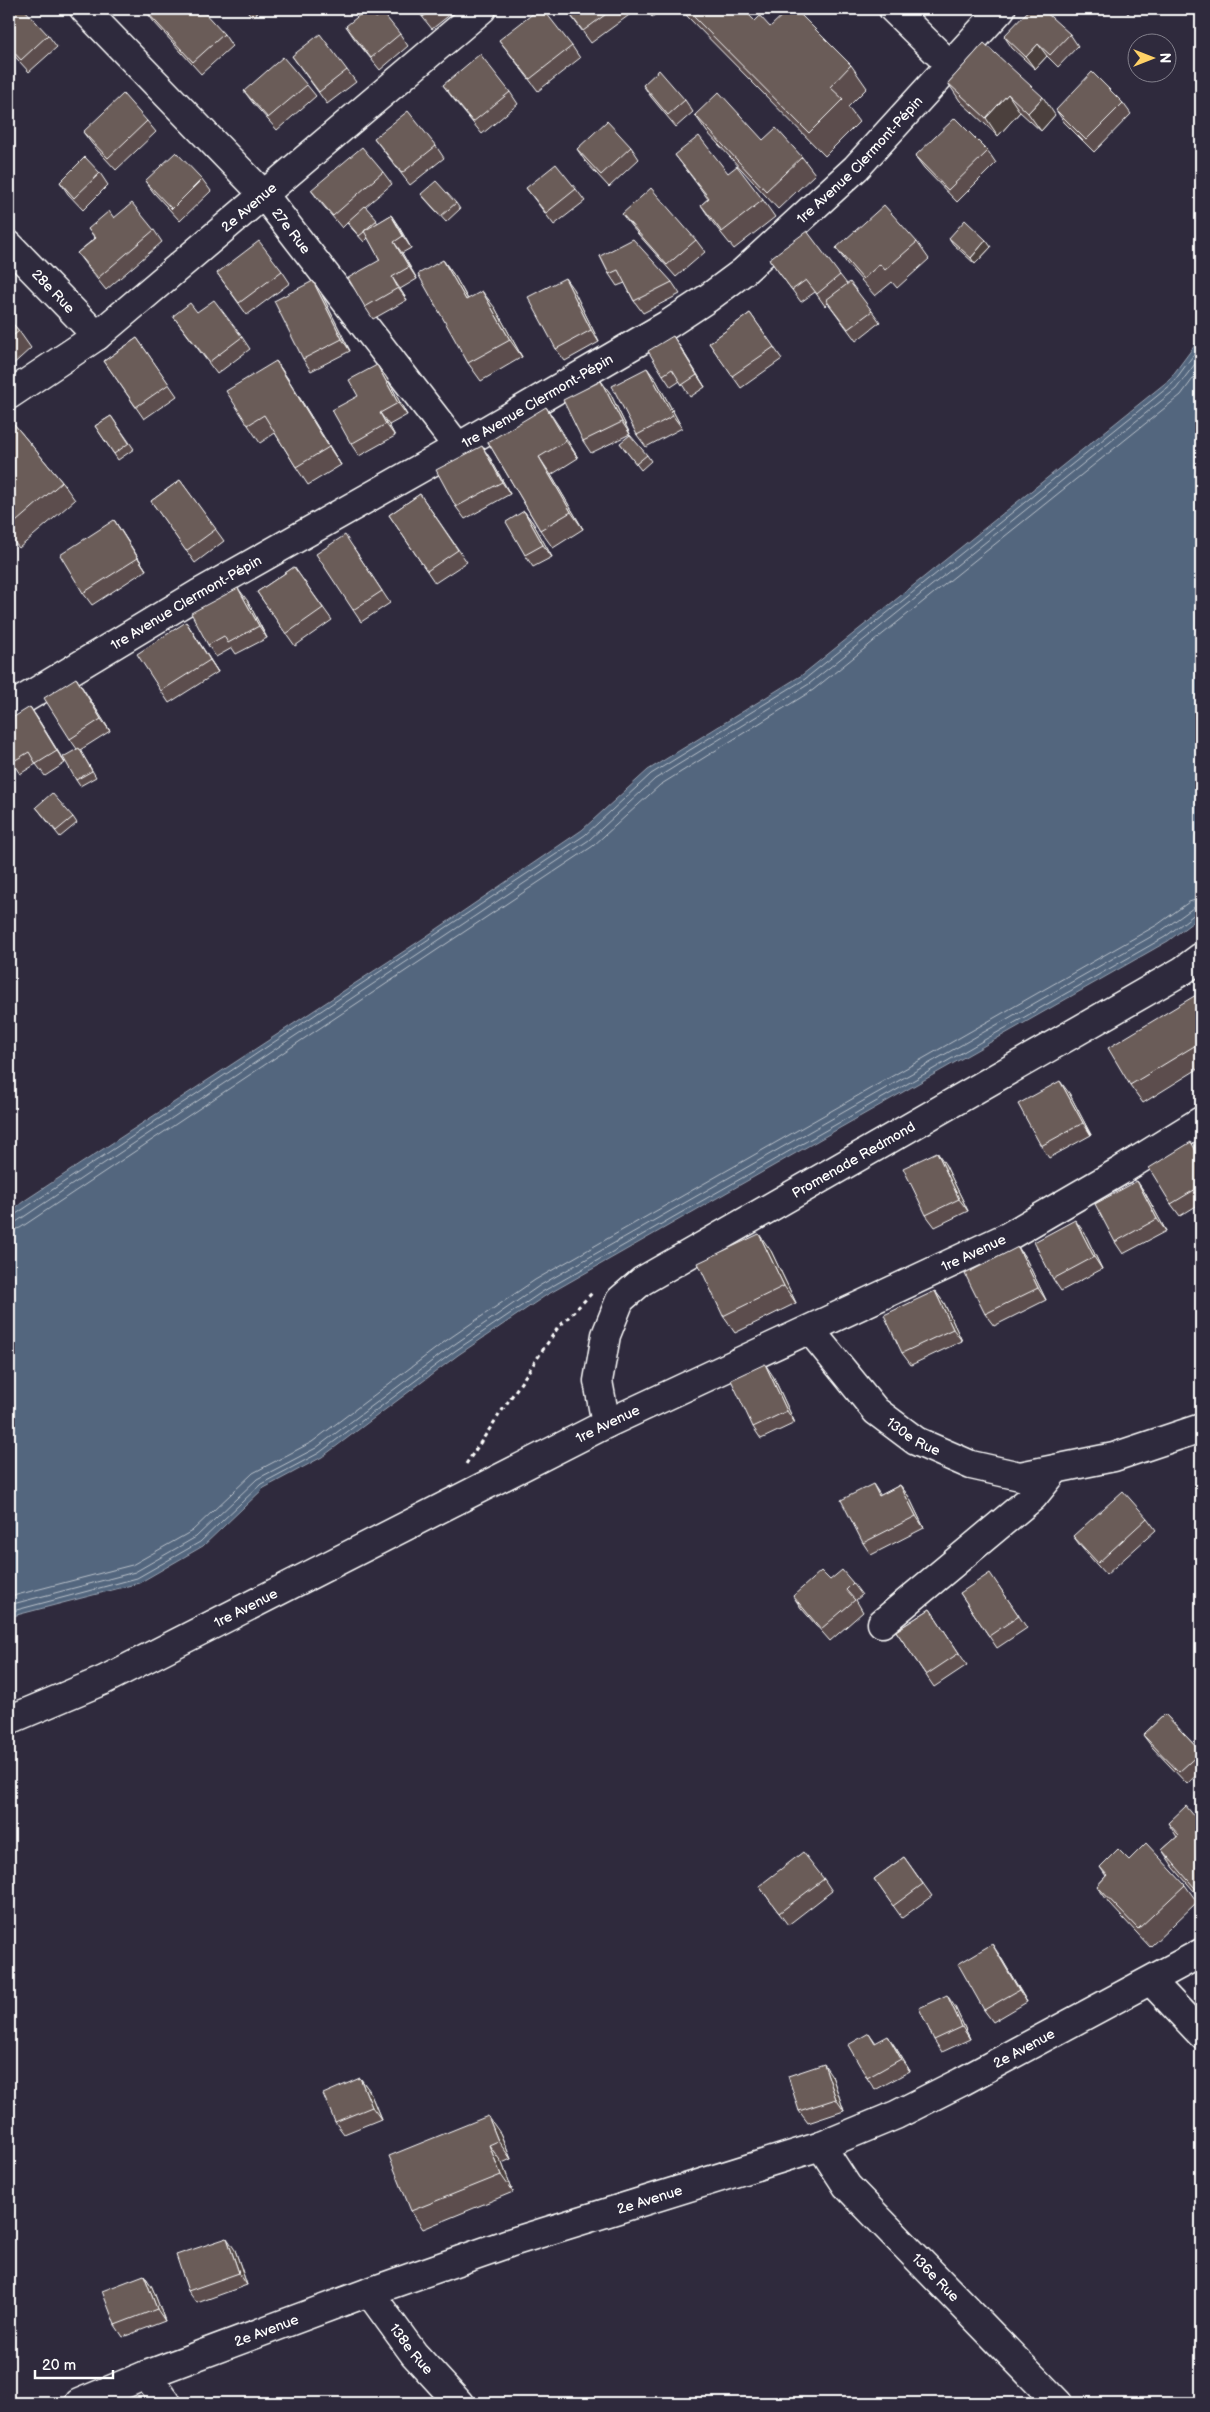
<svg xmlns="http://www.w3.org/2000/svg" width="1210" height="2412" font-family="'Balsamiq Sans',sans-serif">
  <rect width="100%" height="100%" fill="#2f2a3d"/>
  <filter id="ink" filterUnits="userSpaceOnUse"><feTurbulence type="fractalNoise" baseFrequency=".02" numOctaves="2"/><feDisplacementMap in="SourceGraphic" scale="10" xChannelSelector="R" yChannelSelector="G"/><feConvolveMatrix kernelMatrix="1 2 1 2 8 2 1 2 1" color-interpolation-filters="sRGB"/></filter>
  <g filter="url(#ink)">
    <path fill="#53667e" stroke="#98a3b2" d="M1201 337V916L1168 941 545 1296 458 1355 322 1457 264 1488 203 1546 139 1583 9 1617V1213L24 1201 418 942 582 830 648 770 802 675 1169 380Z"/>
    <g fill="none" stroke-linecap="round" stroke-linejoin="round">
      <path stroke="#bac2cb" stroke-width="1" d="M9 1217 13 1216 585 835 651 774 805 679 1172 384 1201 345
        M9 1223 16 1222 589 840 655 779 809 684 1176 389 1201 356
        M9 1231 20 1228 593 846 660 785 813 690 1181 395 1201 368
        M9 1597 132 1565 192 1531 253 1473 312 1442 447 1340 535 1280 1157 925 1189 902 1201 898
        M9 1605 135 1572 196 1537 257 1479 316 1448 452 1346 539 1286 1161 931 1193 908 1201 906
        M9 1612 137 1578 200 1542 261 1484 319 1453 455 1351 542 1292 1165 937 1196 913 1201 912"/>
      <g stroke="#fff" stroke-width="31">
        <g id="minor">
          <path id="s1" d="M84 9 264 195 458 447"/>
          <path d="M893 9 950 65"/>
          <path id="s2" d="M9 245 97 336"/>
          <path id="s3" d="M9 395 97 336 482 9"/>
          <path id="s4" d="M9 708 198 594 458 447 667 325 708 298 743 272 856 168 1001 9"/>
          <path id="s5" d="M810 1330 876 1411 916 1441 971 1465 1020 1476 1114 1457 1201 1428"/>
          <path id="s6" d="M606 1424 598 1381 606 1335 620 1300 642 1281 1182 971 1201 957"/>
          <path d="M882 1623 1033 1497 1055 1470"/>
          <path id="s7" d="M9 1720 104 1680 606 1424 1007 1237 1122 1170 1201 1121"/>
          <path d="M1151 1981 1201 2034"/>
          <path id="s8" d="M821 2146 847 2186 1058 2403"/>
          <path id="s9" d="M369 2292 414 2354 459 2403"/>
          <path d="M146 2375 167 2403"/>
          <path id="s10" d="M79 2403 146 2375 369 2292 509 2243 821 2146 896 2115 961 2082 1201 1953"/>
        </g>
      </g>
      <path stroke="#fff" stroke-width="3" stroke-dasharray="4 4" stroke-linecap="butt" d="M466 1464 557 1329 592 1293"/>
      <use href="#minor" stroke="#2f2a3d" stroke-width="28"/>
    </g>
    <path fill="#5c4e4d" stroke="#fff" d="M9 9 48 35 57 47 29 72 9 50Z
      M246 9H262L252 17Z
      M416 9H457L432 29Z
      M566 9H629L632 13 591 43Z
      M645 9H662L652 17Z
      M681 9H743L755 21 851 65 867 88 848 107 859 122 825 156 683 12Z
      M1123 9H1133L1128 14Z
      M145 10 224 34 232 46 201 74 154 22Z
      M376 18 400 34 408 46 380 70 354 38 346 26Z
      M1070 34 1078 46 1058 67 1047 56 1035 69 1012 48 1004 36Z
      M499 40 572 46 580 58 538 91Z
      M984 43 1055 115 1041 131 1020 112 998 136 960 101 948 83Z
      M292 56 347 70 356 82 327 104Z
      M307 85 316 96 277 130 253 103 244 91Z
      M443 85 510 92 518 104 482 134 451 96Z
      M643 85 685 100 693 112 676 127 651 97Z
      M1123 103 1131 114 1094 152 1064 122 1056 110Z
      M695 115 763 140 802 157 815 174 778 209 707 132Z
      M147 121 156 132 116 170 92 144 83 132Z
      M374 138 436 146 444 158 410 185 383 150Z
      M631 147 639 159 609 187 585 161 577 149Z
      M988 151 996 163 957 202 924 168 915 156Z
      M675 155 728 173 763 200 775 217 734 249 713 223 701 205 708 199 688 172Z
      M383 172 392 184 365 207 378 223 391 215 399 227 411 248 402 253 417 279 400 289 407 300 373 319 365 307 380 260 368 238 364 242 347 223 342 228 320 202 311 190Z
      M100 173 108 185 83 210 68 194 60 182Z
      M202 179 211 191 180 221 154 193 145 181Z
      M526 188 576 189 585 201 554 225Z
      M421 194 456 203 460 209 446 222 426 200Z
      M622 214 696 240 705 252 676 277 631 226Z
      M114 218 154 230 162 242 106 290 86 265 77 253 95 238 88 229Z
      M949 238 991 247 975 264 953 244Z
      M917 242 929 259 897 288 892 282 875 296 848 265 836 248Z
      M600 256 672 282 680 294 643 313 634 301 625 283 617 286 609 274Z
      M769 259 840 275 847 284 872 311 880 322 856 341 828 303 825 306 815 292 801 302Z
      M443 260 456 278 468 299 495 308 522 357 481 381 468 363Z
      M282 271 290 283 247 315 217 273Z
      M313 281 321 293 350 351 311 371 303 359Z
      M573 289 599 342 565 361 556 349Z
      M197 312 242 337 250 349 217 374 173 316Z
      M750 313 782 359 741 388 709 343Z
      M9 319 19 331 31 348 9 368Z
      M137 338 177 396 144 419 104 361Z
      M681 348 705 387 690 397 680 381 671 387 663 375Z
      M276 361 288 379 341 465 308 485 296 467 275 433 260 443 248 425Z
      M377 365 386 377 407 415 389 425 395 436 359 456 351 444 358 396Z
      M656 380 682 428 646 447 637 435Z
      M601 381 610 393 630 434 591 453 583 441Z
      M111 416 134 449 118 460 95 426Z
      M9 418 62 482 75 500 19 548 9 536Z
      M558 425 578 458 551 475 583 529 553 548 540 530 488 442Z
      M620 443 647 455 651 461 641 470Z
      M490 458 510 494 465 519 456 507Z
      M180 480 224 541 195 563 151 501Z
      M420 494 467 562 435 583 389 515Z
      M524 511 533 523 552 557 533 567 525 555Z
      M114 520 146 570 92 605 83 593Z
      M353 547 390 603 361 622 353 610Z
      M294 567 332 620 295 646 257 592Z
      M247 600 267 638 236 654 232 648 216 657 208 645Z
      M186 622 218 672 169 703 161 691Z
      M76 678 110 731 80 750 96 777 80 786 76 780 77 749 70 739Z
      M30 707 38 719 65 763 45 776 36 764 20 774 12 762Z
      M9 786 13 793 9 795Z
      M36 807 73 817 77 823 60 837Z
      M1201 992V1067L1143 1103 1130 1085Z
      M1069 1093 1091 1135 1049 1158 1041 1146Z
      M1201 1157V1203L1180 1216 1171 1204Z
      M945 1164 968 1211 935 1227 926 1215Z
      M1137 1181 1145 1193 1166 1231 1123 1254 1115 1242Z
      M1084 1232 1102 1269 1061 1291 1053 1279Z
      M1018 1247 1026 1259 1046 1300 994 1326 985 1314Z
      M771 1251 796 1303 735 1333 723 1316Z
      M935 1291 944 1303 962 1341 911 1365 902 1353Z
      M773 1376 795 1423 761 1439 753 1427Z
      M900 1485 909 1497 924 1528 871 1555 863 1543 881 1495Z
      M1147 1518 1156 1530 1106 1575 1082 1548 1073 1536Z
      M830 1580 853 1583 862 1595 856 1600 863 1612 830 1641 801 1608 793 1596Z
      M998 1585 1027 1628 997 1648 960 1593Z
      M930 1609 967 1665 934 1687 896 1631Z
      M1165 1714 1201 1752V1771L1187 1784 1152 1747 1143 1735Z
      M1201 1822V1899L1174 1868 1162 1850 1177 1837 1168 1823H1200Z
      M904 1857 932 1896 902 1918 874 1879Z
      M1129 1860 1185 1885 1197 1902 1150 1947 1109 1903 1097 1886 1106 1876 1100 1867Z
      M824 1879 832 1891 788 1925 759 1886Z
      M1000 1956 1027 2002 993 2022 984 2010Z
      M955 2007 970 2039 942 2052 934 2040Z
      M869 2033 876 2043 896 2048 910 2071 875 2090 867 2078Z
      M832 2076 844 2111 808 2123 799 2111Z
      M360 2078 369 2090 381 2119 344 2134 335 2122Z
      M500 2133 511 2159 502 2163 513 2192 423 2229 411 2211Z
      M235 2250 247 2285 197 2303 188 2291Z
      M144 2275 152 2287 165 2321 123 2337 115 2325Z"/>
    <path fill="#4b403e" stroke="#fff" d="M1038 44 1047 56 1035 69 1026 57Z
      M1008 94 1020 112 998 136 986 118Z
      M1043 97 1055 115 1041 131 1028 113Z
      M391 215 399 227 411 248 403 236Z
      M986 240 991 247 975 264 971 258Z
      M394 242 402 253 417 279 409 267Z
      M443 260 456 278 478 318 466 300Z
      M392 277 400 289 407 300 398 288Z
      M565 278 573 289 599 342 591 330Z
      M313 281 321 293 350 351 342 339Z
      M482 291 495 308 522 357 510 340Z
      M673 336 681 348 705 387 697 375Z
      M276 361 288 379 341 465 329 447Z
      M377 365 386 377 407 415 398 403Z
      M647 368 656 380 682 428 673 416Z
      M601 381 610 393 630 434 622 422Z
      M546 407 558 425 578 458 566 441Z
      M380 413 389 425 395 436 386 424Z
      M482 446 490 458 510 494 502 482Z
      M539 457 551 475 583 529 571 512Z
      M524 511 533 523 552 557 543 545Z
      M114 520 122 532 146 570 138 558Z
      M238 588 247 600 267 638 259 626Z
      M186 622 194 634 218 672 210 660Z
      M76 678 84 690 110 731 101 719Z
      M30 707 38 719 65 763 57 751Z
      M1060 1081 1069 1093 1091 1135 1083 1123Z
      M937 1152 945 1164 968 1211 959 1199Z
      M1137 1181 1145 1193 1166 1231 1157 1219Z
      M1075 1220 1084 1232 1102 1269 1094 1257Z
      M759 1234 771 1251 796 1303 784 1286Z
      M1018 1247 1026 1259 1046 1300 1038 1288Z
      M935 1291 944 1303 962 1341 953 1329Z
      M765 1364 773 1376 795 1423 787 1411Z
      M873 1484 881 1496H879Z
      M900 1485 909 1497 924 1528 916 1516Z
      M992 1944 1000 1956 1027 2002 1019 1990Z
      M947 1995 955 2007 970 2039 962 2027Z
      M888 2036 896 2048 910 2071 901 2059Z
      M824 2064 832 2076 844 2111 836 2099Z
      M360 2078 369 2090 381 2119 372 2107Z
      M488 2116 500 2133 511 2159 498 2141Z
      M489 2145 502 2163 513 2192 501 2175Z
      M227 2238 235 2250 247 2285 239 2273Z
      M144 2275 152 2287 165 2321 157 2309Z"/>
    <path fill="#6b5b59" stroke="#fff" d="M9 9H24L48 35 21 60 9 47Z
      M147 9H201L224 34 193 62 145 10Z
      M367 9H369L376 18 383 13 400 34 371 58 346 26Z
      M417 9H433L423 17Z
      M539 9H543L572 46 530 79 499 40Z
      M566 9H613L583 31Z
      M686 9H743L755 21 760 16 770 27 789 9H795L851 65 830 87 843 99 809 133Z
      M1030 9H1042L1070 34 1050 55 1038 44 1026 57 1004 36Z
      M320 34 347 70 319 92 292 56Z
      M984 43 1043 97 1028 113 1008 94 986 118 948 83Z
      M480 54 510 92 473 122 443 85Z
      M283 57 307 85 268 118 244 91Z
      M659 70 685 100 668 115 643 85Z
      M1092 72 1123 103 1086 140 1056 110Z
      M719 92 763 140 776 128 802 157 766 191 695 115Z
      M123 94 147 121 108 158 83 132Z
      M408 111 436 146 402 173 374 138Z
      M955 118 988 151 948 190 915 156Z
      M607 121 631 147 601 175 577 149Z
      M699 136 728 173 737 166 763 200 722 232 701 205 709 198 675 155Z
      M362 147 383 172 333 216 311 190Z
      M176 152 202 179 172 209 145 181Z
      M85 157 100 173 74 198 60 182Z
      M556 164 576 189 546 213 526 188Z
      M436 181 456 203 441 216 421 194Z
      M651 188 696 240 667 265 622 214Z
      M132 203 154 230 98 278 77 253 96 238 88 229 109 211 114 218Z
      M884 205 917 242 885 270 880 264 863 279 836 248Z
      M365 206 377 220 364 231V232L359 236 347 222Z
      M391 215 403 236 394 242 409 267 392 277 398 288 365 307 348 278 380 260 364 231Z
      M965 220 986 240 971 258 949 238Z
      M807 231 840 275 817 294 806 280 792 290 769 259Z
      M633 239 672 282 634 301 618 270 609 274 600 256Z
      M259 241 282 271 239 303 217 273Z
      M443 260 466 300 482 291 510 340 468 363 418 274Z
      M565 278 591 330 556 349 528 297Z
      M313 281 342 339 303 359 274 301Z
      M850 282 872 311 848 329 826 300Z
      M214 300 242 337 209 362 173 316 190 303 197 312Z
      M750 313 774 347 732 376 709 343Z
      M9 319 19 331 9 339Z
      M673 336 697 375 682 385 672 369 663 375 648 351Z
      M137 338 169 384 136 407 104 361Z
      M276 361 329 447 296 467 264 415 248 425 226 391Z
      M377 365 398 403 380 413 386 424 351 444 332 410 358 396 349 380Z
      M647 368 673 416 637 435 612 386Z
      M601 381 622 422 583 441 563 400Z
      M546 407 566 441 539 457 571 512 540 530 488 442Z
      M111 416 129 443 114 454 95 426Z
      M9 418 62 482 9 528Z
      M630 435 647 455 636 464 620 443Z
      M482 446 502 482 456 507 436 470Z
      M180 480 216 529 186 551 151 501Z
      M420 494 458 550 427 571 389 515Z
      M524 511 543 545 525 555 506 522Z
      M114 520 138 558 83 593 60 555Z
      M345 535 382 591 353 610 316 554Z
      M294 567 323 608 286 634 257 592Z
      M238 588 259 626 228 643 224 636 208 645 191 613Z
      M186 622 210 660 161 691 137 654Z
      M76 678 101 719 70 739 44 698Z
      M30 707 57 751 36 764 29 752 12 762 9 756V720Z
      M79 748 92 771 76 780 63 757Z
      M52 793 73 817 56 831 36 807Z
      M1201 992V1042L1130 1085 1108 1048Z
      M1060 1081 1083 1123 1041 1146 1018 1104Z
      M1191 1142 1201 1159V1186L1171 1204 1149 1168Z
      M937 1152 959 1199 926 1215 903 1168Z
      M1137 1181 1157 1219 1115 1242 1095 1204Z
      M1075 1220 1094 1257 1053 1279 1034 1242Z
      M759 1234 784 1286 723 1316 698 1263Z
      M1018 1247 1038 1288 985 1314 965 1274Z
      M935 1291 953 1329 902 1353 884 1315Z
      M765 1364 787 1411 753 1427 731 1380Z
      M873 1484 879 1496 900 1485 916 1516 863 1543 841 1500Z
      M1123 1491 1147 1518 1098 1563 1073 1536Z
      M842 1570 853 1583 846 1590 855 1600 821 1629 793 1596 821 1571 830 1580Z
      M990 1573 1019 1616 989 1636 960 1593Z
      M930 1609 959 1653 926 1675 896 1631Z
      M1165 1714 1201 1752 1179 1772 1143 1735Z
      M1186 1806 1200 1823 1201 1822V1895L1162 1850 1179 1835 1168 1823Z
      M1146 1843 1185 1885 1138 1929 1097 1886 1107 1875 1100 1867 1118 1849 1129 1860Z
      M803 1852 824 1879 779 1913 759 1886Z
      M904 1857 923 1884 893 1906 874 1879Z
      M992 1944 1019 1990 984 2010 958 1964Z
      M947 1995 962 2027 934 2040 919 2008Z
      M869 2033 875 2043 888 2036 901 2059 867 2078 848 2045Z
      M824 2064 836 2099 799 2111 788 2076Z
      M360 2078 372 2107 335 2122 323 2094Z
      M488 2116 498 2141 489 2145 501 2175 411 2211 389 2156Z
      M227 2238 239 2273 188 2291 176 2255Z
      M144 2275 157 2309 115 2325 102 2291Z"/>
  </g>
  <g text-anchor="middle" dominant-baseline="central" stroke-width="4" stroke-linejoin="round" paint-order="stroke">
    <g font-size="14" fill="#fff" stroke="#2f2a3d">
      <text stroke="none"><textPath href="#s4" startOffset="1016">1re Avenue Clermont-Pépin</textPath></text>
      <text stroke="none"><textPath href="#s3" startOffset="305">2e Avenue</textPath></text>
      <text stroke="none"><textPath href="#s1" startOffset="304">27e Rue</textPath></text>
      <text stroke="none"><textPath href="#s2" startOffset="64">28e Rue</textPath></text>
      <text stroke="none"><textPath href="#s4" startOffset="611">1re Avenue Clermont-Pépin</textPath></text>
      <text stroke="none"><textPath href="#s4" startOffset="206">1re Avenue Clermont-Pépin</textPath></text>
      <text stroke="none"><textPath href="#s6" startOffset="401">Promenade Redmond</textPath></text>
      <text stroke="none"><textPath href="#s7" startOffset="1072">1re Avenue</textPath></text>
      <text stroke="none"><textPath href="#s7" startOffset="668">1re Avenue</textPath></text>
      <text stroke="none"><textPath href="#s5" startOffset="150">130e Rue</textPath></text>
      <text stroke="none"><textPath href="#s7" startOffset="262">1re Avenue</textPath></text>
      <text stroke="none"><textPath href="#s10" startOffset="1011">2e Avenue</textPath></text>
      <text stroke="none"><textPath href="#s10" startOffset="606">2e Avenue</textPath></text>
      <text stroke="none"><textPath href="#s8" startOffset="175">136e Rue</textPath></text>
      <text stroke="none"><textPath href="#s10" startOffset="201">2e Avenue</textPath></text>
      <text stroke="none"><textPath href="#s9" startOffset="71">138e Rue</textPath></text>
    </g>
  </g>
  <rect width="1210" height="2412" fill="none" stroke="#2f2a3d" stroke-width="30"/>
  <rect x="15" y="15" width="1180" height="2382" fill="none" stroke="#fff" stroke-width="2" filter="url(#ink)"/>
  <g transform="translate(1152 58) rotate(90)"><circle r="24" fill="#2f2a3d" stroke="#827f8b"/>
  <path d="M0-4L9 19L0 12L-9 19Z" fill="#ffd166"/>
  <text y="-8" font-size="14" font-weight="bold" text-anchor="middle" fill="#ffffff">N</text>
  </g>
  <path d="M35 2370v8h78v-8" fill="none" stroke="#ffffff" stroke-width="2.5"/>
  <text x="42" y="2370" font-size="15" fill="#ffffff" stroke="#2f2a3d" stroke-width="4" paint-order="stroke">20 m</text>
</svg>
